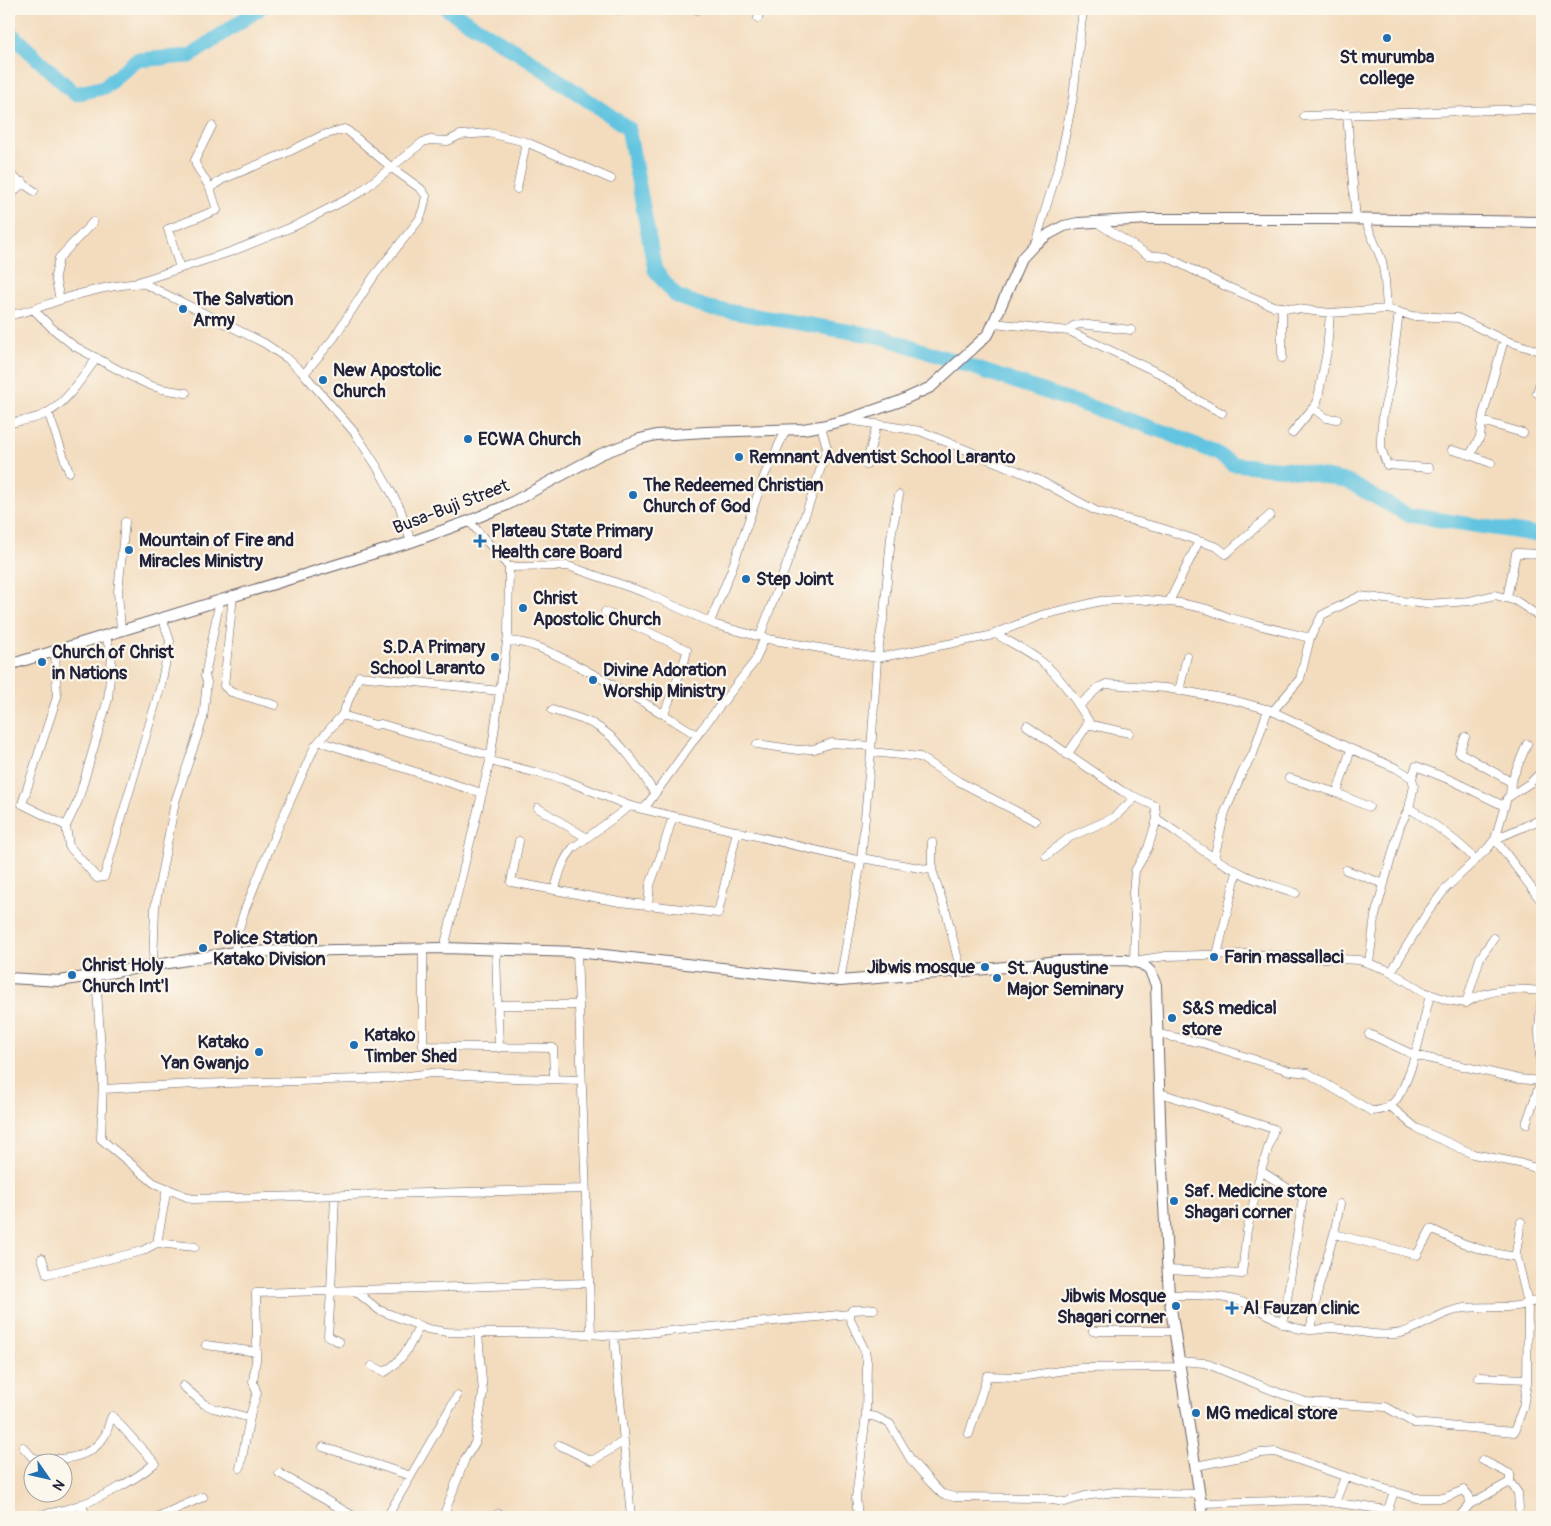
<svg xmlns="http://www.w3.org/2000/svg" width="1551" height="1526" font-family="Pangolin,sans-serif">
  <rect width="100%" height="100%" fill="#fbf7ec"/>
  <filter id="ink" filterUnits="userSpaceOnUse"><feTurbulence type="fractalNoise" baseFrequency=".02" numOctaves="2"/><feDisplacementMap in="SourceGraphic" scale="10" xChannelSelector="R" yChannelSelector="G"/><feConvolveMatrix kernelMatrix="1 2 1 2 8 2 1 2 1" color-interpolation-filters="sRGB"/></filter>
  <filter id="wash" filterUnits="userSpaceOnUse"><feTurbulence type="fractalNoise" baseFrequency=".0096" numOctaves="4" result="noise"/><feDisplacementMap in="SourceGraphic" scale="20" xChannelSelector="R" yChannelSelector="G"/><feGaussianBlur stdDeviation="1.12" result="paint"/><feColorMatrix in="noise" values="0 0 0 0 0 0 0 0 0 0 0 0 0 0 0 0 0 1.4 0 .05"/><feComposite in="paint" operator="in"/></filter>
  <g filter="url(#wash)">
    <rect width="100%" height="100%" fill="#f3dcbe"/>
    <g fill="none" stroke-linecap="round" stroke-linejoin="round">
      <path stroke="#62c4e0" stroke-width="15" d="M447 9 531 61 628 128 655 270 676 296 708 308 883 337 1170 434 1218 454 1232 464 1287 469 1346 481 1408 515 1539 535 1542 534
        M9 32 75 94 105 87 136 60 190 56 259 9"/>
    </g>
  </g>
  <g filter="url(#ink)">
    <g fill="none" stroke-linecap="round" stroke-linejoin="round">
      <g stroke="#6b6369" stroke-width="9">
        <path id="minor" d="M619 10V9
          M697 10V9
          M758 18 760 9
          M1347 114 1356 220
          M1304 116 1530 109 1542 110
          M9 174 34 191
          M210 188 223 179 284 154 323 135 344 129 348 131 392 168 421 189 426 196 423 210 419 220 374 276 333 339 304 374
          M517 189 526 142
          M9 197 23 182
          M1365 220 1382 261 1385 280 1387 309
          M1096 222 1148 255 1167 257 1223 285 1273 306 1330 313 1387 309 1412 316 1458 318 1504 340 1542 352
          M1035 244 1060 161 1073 97 1083 9
          M180 268 168 229 217 210 210 188 196 165 195 160 212 126
          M138 282 233 251 297 225 359 193 423 142 430 140 448 141 460 135 489 133 526 142 611 179
          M60 300 55 276 59 258 93 222
          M1282 307V358
          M34 310 52 328 74 346 130 376 149 385 162 389 186 393
          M1399 312 1390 384 1383 414 1381 437V448L1387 465 1429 468
          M9 315C27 313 40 307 57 301 80 293 122 282 145 284L264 343 288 359 304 374 355 433 376 465 400 508 411 542
          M994 323 1069 331 1163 375 1186 394 1222 413
          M1069 331 1073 326 1080 324 1131 330
          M1537 393 1542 375
          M1313 408 1326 418 1337 419
          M48 412 69 472
          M848 420 920 431 1037 479 1096 511 1161 528 1199 541 1169 602
          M1482 421 1523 433
          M9 423C21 421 32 420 43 415 66 405 82 377 97 358
          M1292 433 1317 403 1327 351 1330 313
          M1452 450 1470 455
          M1491 463 1470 455 1480 437 1483 415 1504 340
          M866 465 877 424
          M1199 541 1217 547 1226 554 1270 515
          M509 567 568 566 646 593 716 625 768 639 877 658 989 636 1042 615 1101 601 1136 599 1179 603 1207 609 1230 618 1310 638
          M233 595 224 686 231 692 275 705
          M1507 598 1516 553 1542 554
          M605 612 687 650 685 659 664 714
          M710 622 731 571 765 474 786 430
          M121 630 118 592 125 522
          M996 634C1011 643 1028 651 1042 662 1061 677 1076 700 1088 720L1086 727 1067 755
          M760 636 811 499 827 448 821 426
          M507 641C533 641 557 656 580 667 620 688 659 711 697 735
          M55 651 57 697 22 804 66 826 69 846 97 878 104 877 161 685 170 641 162 617
          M1179 691 1187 656
          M1079 706 1098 688 1106 684 1166 688 1233 700 1270 710 1351 749 1396 768 1412 778 1414 786 1409 808 1400 826 1375 916 1369 963
          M552 710C566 714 580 718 593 724 621 739 639 768 655 794
          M1273 711 1300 679 1310 638 1322 615 1360 596 1426 604 1470 601 1495 595 1516 601 1542 618
          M342 715 375 725 381 724 491 756
          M1087 724 1129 733
          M1027 726 1122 791 1155 806 1157 819 1148 848 1135 871 1133 893 1135 919 1134 961 1166 956 1246 954 1359 960 1388 970 1424 992 1447 1000 1466 1003C1488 988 1515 988 1542 991
          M1465 737 1459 752 1511 782
          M321 742 482 793
          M757 744 798 750 814 749 832 743 871 746
          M871 752 920 757 958 781 1035 821
          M490 761 562 779 630 806 861 861
          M1289 778 1337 793 1369 807
          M1412 778 1416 766 1453 781 1504 806
          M1337 793 1351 749
          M1510 795 1511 782 1527 744
          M538 808 587 838
          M1409 808C1433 823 1456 839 1476 860
          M644 809 701 730 755 661 765 637
          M1157 819C1186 838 1213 860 1245 875 1261 883 1279 887 1296 893
          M1542 819 1495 839 1542 902
          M66 826 78 801 108 699 112 655 105 635
          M519 841 511 882 620 902 718 913 737 831
          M932 842V870L947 915 961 972
          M1046 856 1070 837 1113 818 1136 797
          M861 858 932 870
          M1214 858 1225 812 1242 773 1253 754 1268 709
          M1346 870 1384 884
          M555 889C559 874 562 861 573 848L630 806
          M648 906 650 885 661 855 673 816
          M444 948 490 761 508 635 509 567 469 521
          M423 949V1046L553 1048 554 1079
          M496 950 499 1048
          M235 952 237 935 244 912 277 830 315 746 342 715 359 676 500 691
          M577 952 591 1334
          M1217 955 1237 871
          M153 966 155 907 175 802 203 719 207 682 205 676 220 599
          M1391 972 1427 913 1446 888 1488 848 1495 839 1507 798 1530 783 1542 771
          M96 976 103 1079 101 1139 154 1183 192 1199 585 1189
          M840 981 861 861 871 752 877 658 884 614 891 537 899 495
          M1466 1003 1480 958 1494 938
          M497 1005H579
          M1158 1034 1203 1043 1290 1071 1308 1073 1371 1111C1378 1111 1386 1109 1392 1104 1411 1087 1424 1020 1430 994
          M1369 1034 1414 1055 1519 1079 1541 1081
          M103 1089 195 1084 392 1078 432 1073 514 1078 581 1080
          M1160 1093 1274 1129 1261 1171 1247 1230 1242 1274 1168 1270
          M1389 1105 1416 1128 1473 1154 1519 1163 1542 1170
          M1526 1124 1541 1081 1539 1030 1542 991
          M1261 1171 1303 1198 1283 1324
          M335 1195 331 1291 328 1336 339 1342
          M1334 1234 1417 1255 1431 1229C1460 1243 1485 1253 1517 1257
          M157 1243 167 1188
          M42 1258 47 1274 142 1251 157 1243 195 1247
          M354 1290 379 1310 428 1329 447 1332 591 1334 614 1336 850 1314
          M1169 1295C1195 1295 1220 1294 1245 1303 1269 1311 1282 1329 1310 1330 1318 1330 1325 1328 1333 1328 1354 1330 1380 1338 1401 1333 1423 1327 1442 1311 1464 1308 1490 1305 1520 1312 1542 1297
          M1310 1330 1319 1286 1334 1234 1340 1204
          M1093 1331H1175
          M614 1336 631 1517
          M206 1345 257 1352
          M1179 1361 1205 1363 1279 1393 1306 1402 1386 1407 1414 1423 1514 1432 1523 1407 1527 1384 1528 1303 1516 1253 1521 1222
          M9 1363 11 1360
          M372 1366 385 1372C403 1360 411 1345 419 1326
          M1478 1377 1527 1379
          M183 1386 204 1404 213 1408 250 1418
          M866 1415 876 1417 890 1424 911 1460 932 1484 942 1494 954 1497 1039 1498 1065 1502 1085 1496 1115 1492 1200 1494
          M969 1434 987 1376 1019 1377 1080 1368 1180 1367
          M559 1445 592 1461 624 1441
          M23 1447 33 1458C58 1461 91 1460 105 1435 108 1430 109 1422 112 1416L155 1463C133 1482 98 1500 70 1508 57 1512 44 1514 32 1517
          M323 1447 411 1476
          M1482 1460 1510 1474V1482
          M1196 1466 1261 1453 1276 1452 1358 1481 1416 1498H1444L1464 1490 1469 1496 1470 1504
          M240 1468 251 1412 257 1393 253 1382 256 1360 257 1335 256 1293 589 1283
          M279 1473 355 1517
          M1202 1503 1315 1500 1388 1510 1394 1491
          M1335 1503 1345 1477
          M81 1504 87 1517
          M157 1517 203 1497
          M387 1517 457 1396
          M443 1517 465 1459 475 1443 483 1393 478 1333
          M498 1517V1514L506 1517
          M858 1517 856 1498 866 1415 867 1362 865 1351 850 1319V1314L852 1310 874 1309
          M1459 1517 1470 1504 1510 1482 1518 1493 1519 1508"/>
      </g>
      <g stroke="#6b6369" stroke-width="12">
        <path id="tertiary" d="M9 665 411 542 469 521 507 505 601 454 640 439 656 435 706 432 803 429 821 426 846 420 898 402 931 387 981 341 989 333 1022 258 1035 244 1049 234 1064 226 1078 223 1149 219H1329L1542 222
          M9 978 60 981 235 952 444 948 577 952 840 981 987 969 1058 961 1126 960 1142 964 1150 971 1156 985 1161 1151 1169 1295 1203 1517"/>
      </g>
      <use href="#minor" stroke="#fff" stroke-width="8"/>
      <use href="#tertiary" stroke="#fff" stroke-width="10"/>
    </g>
  </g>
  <g fill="#1f6fb2" stroke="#fbf7ec" stroke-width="2">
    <circle cx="1387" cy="38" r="5"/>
    <circle cx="183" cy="309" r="5"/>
    <circle cx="323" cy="380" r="5"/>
    <circle cx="468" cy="439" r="5"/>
    <circle cx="739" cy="457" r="5"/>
    <circle cx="633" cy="495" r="5"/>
    <path d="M477.5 533.5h5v5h5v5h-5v5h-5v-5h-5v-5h5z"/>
    <circle cx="129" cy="550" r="5"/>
    <circle cx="746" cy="579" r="5"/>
    <circle cx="523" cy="608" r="5"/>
    <circle cx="495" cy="657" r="5"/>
    <circle cx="42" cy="662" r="5"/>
    <circle cx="593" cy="680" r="5"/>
    <circle cx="203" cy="948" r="5"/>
    <circle cx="1214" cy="957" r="5"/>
    <circle cx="985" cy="967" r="5"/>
    <circle cx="72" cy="975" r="5"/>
    <circle cx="997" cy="978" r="5"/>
    <circle cx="1172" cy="1018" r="5"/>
    <circle cx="354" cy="1045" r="5"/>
    <circle cx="259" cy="1052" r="5"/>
    <circle cx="1174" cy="1201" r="5"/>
    <circle cx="1176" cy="1306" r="5"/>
    <path d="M1229.5 1300.5h5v5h5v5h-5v5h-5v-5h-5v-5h5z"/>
    <circle cx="1196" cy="1413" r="5"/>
  </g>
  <g text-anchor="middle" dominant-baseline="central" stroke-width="4.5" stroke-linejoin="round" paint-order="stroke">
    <g font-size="18" font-weight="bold" fill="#22223b" stroke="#fbf7ec" text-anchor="start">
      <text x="1387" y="57" text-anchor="middle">St murumba<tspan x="1387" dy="21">college</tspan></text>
      <text x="193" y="299">The Salvation<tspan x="193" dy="21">Army</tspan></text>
      <text x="333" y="370">New Apostolic<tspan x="333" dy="21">Church</tspan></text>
      <text x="478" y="439">ECWA Church</text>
      <text x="749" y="457">Remnant Adventist School Laranto</text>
      <text x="643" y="485">The Redeemed Christian<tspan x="643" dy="21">Church of God</tspan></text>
      <text x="491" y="531">Plateau State Primary<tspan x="491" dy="21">Health care Board</tspan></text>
      <text x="139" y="540">Mountain of Fire and<tspan x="139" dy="21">Miracles Ministry</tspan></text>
      <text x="756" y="579">Step Joint</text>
      <text x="533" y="598">Christ<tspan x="533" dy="21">Apostolic Church</tspan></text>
      <text x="485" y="647" text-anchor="end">S.D.A Primary<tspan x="485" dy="21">School Laranto</tspan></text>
      <text x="52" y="652">Church of Christ<tspan x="52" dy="21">in Nations</tspan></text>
      <text x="603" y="670">Divine Adoration<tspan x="603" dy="21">Worship Ministry</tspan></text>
      <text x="213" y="938">Police Station<tspan x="213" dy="21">Katako Division</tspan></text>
      <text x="1224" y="957">Farin massallaci</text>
      <text x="82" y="965">Christ Holy<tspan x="82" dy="21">Church Int'l</tspan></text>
      <text x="975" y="967" text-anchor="end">Jibwis mosque</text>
      <text x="1007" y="968">St. Augustine<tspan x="1007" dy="21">Major Seminary</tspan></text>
      <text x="1182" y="1008">S&amp;S medical<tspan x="1182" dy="21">store</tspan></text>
      <text x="364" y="1035">Katako<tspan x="364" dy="21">Timber Shed</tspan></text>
      <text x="249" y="1042" text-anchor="end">Katako<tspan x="249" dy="21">Yan Gwanjo</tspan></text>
      <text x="1184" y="1191">Saf. Medicine store<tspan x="1184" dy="21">Shagari corner</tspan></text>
      <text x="1166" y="1296" text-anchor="end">Jibwis Mosque<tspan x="1166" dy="21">Shagari corner</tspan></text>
      <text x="1243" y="1308">Al Fauzan clinic</text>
      <text x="1206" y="1413">MG medical store</text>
    </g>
    <g font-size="18" fill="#22223b" stroke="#fbf7ec">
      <text transform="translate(451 507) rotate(-21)">Busa-Buji Street</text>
    </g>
  </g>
  <rect width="1551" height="1526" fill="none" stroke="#fbf7ec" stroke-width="30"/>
  <g transform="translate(48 1478) rotate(124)"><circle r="24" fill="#fbf7ec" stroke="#a4a2a5"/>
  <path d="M0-4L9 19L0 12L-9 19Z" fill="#1f6fb2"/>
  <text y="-8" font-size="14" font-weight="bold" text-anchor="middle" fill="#22223b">N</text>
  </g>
</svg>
